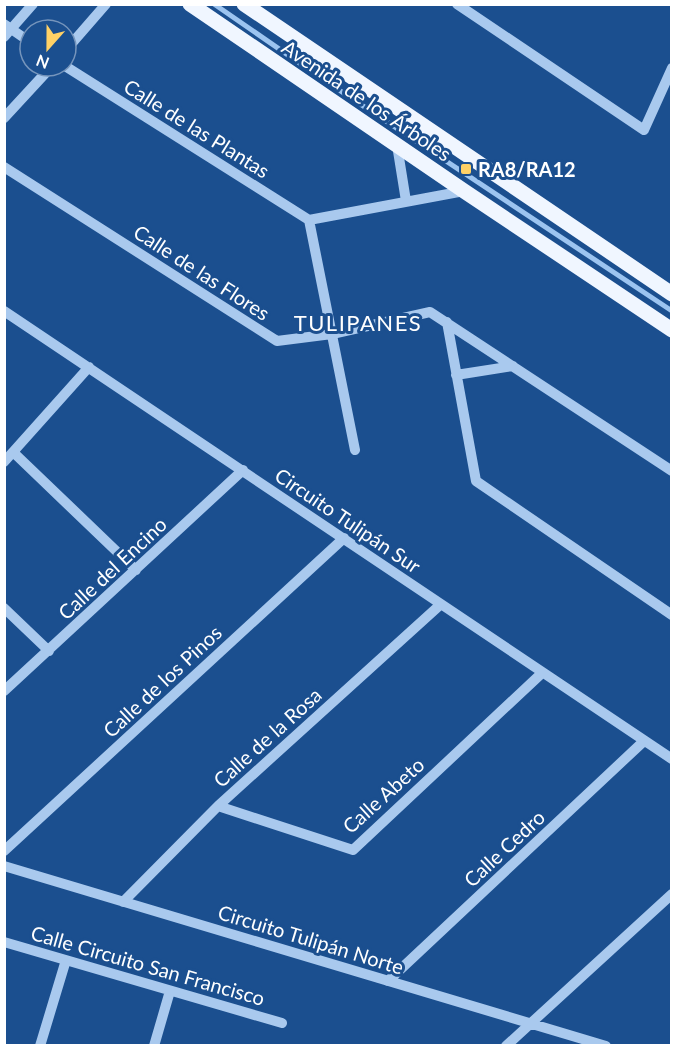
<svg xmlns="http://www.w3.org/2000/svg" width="676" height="1050" font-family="Lato,sans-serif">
  <rect width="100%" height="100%" fill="#1b4f8f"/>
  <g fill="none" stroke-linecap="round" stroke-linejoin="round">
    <path stroke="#9cc4f0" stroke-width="5" d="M214 4 327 82 672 311"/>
    <path stroke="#a9c9ee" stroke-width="10" d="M457 4 644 130 672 68
      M4 24 30 42
      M4 37 33 4
      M66 50 106 4
      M65 66 309 220
      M4 118 52 66
      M397 145 406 201
      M4 167 277 341 332 334 430 312 672 471
      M309 220 355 450
      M309 220 464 191
      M4 311 672 759
      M447 322 476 481 672 615
      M456 375 513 366
      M13 452 136 570
      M4 462 89 367
      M4 608 49 651
      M4 691 243 470
      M218 806 353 850 542 673
      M4 851 344 538
      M4 866 606 1046
      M123 902 218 806 440 605
      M4 942 282 1023
      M388 981 644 741
      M40 1046 66 960
      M154 1046 170 991
      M506 1046 672 894"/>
    <path stroke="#f0f6ff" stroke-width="15" d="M190 4 464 191 672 330
      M244 4 672 294"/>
  </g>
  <rect fill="#ffd166" stroke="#1b4f8f" stroke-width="2" x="460" y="163" width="12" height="12" rx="3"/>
  <g text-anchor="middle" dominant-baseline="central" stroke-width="6" stroke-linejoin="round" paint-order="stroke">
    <g font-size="20" fill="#fff" stroke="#1b4f8f">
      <text transform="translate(367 100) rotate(34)">Avenida de los Árboles</text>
      <text transform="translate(197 128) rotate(32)">Calle de las Plantas</text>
      <text transform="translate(202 272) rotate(33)">Calle de las Flores</text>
      <text transform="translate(348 520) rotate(34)">Circuito Tulipán Sur</text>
      <text transform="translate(112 568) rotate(-43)">Calle del Encino</text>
      <text transform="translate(162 681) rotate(-43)">Calle de los Pinos</text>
      <text transform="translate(267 737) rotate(-42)">Calle de la Rosa</text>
      <text transform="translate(383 795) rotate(-42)">Calle Abeto</text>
      <text transform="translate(504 848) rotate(-43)">Calle Cedro</text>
      <text transform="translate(311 939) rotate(17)">Circuito Tulipán Norte</text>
      <text transform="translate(148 965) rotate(16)">Calle Circuito San Francisco</text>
    </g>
    <g font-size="20" font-weight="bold" fill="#fff" stroke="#1b4f8f" text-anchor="start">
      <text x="478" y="169">RA8/RA12</text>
    </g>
    <g font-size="22" letter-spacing="1.5" fill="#fff" stroke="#1b4f8f">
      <text x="358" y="322">TULIPANES</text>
    </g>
  </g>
  <rect width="676" height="1050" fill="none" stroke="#ffffff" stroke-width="12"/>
  <g transform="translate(48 48) rotate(201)"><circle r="28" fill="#1b4f8f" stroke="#7695bc" stroke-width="1.5"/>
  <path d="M0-4.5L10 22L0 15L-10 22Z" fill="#ffd166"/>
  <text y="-9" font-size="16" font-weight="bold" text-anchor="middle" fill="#ffffff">N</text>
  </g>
</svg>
